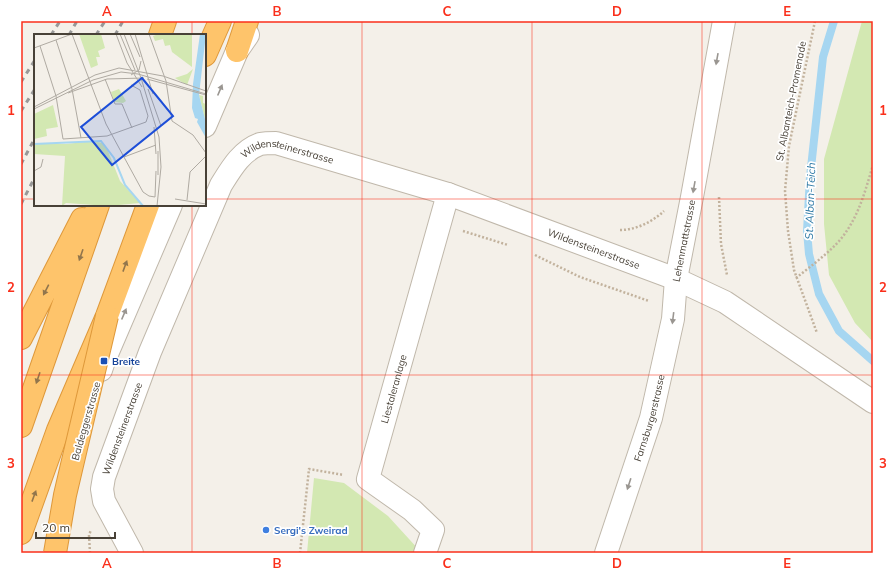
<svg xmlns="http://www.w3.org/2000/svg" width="894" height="574" font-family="Mulish,sans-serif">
  <rect width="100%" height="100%" fill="#f4f0e9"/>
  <path fill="#d3e8b2" d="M862 21H873V342L855 323 829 275 824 224V159Z
    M314 478 344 483 388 516 420 551 419 553H307Z"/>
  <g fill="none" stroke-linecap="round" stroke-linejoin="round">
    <path stroke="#a6d6f1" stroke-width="8" d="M834 21 823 57 810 177 807 231 809 254 819 294 839 331 873 361"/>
    <g stroke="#c0b8ab" stroke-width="24">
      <g id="minor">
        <path d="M205 126 237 51 248 35"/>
        <path d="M101 370 104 361 171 205"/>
        <path id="s1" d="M132 553 104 501 102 489 104 477 150 352 221 185C231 169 241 151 260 144 265 143 271 143 276 143L448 194 676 279 725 302 873 402"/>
        <path id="s2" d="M425 553 433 530 412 510 368 479 448 194"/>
        <path id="s3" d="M606 553 651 418 673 319 676 279 692 197 724 21"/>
      </g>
    </g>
    <g stroke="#de983a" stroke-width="24">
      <path id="highway" d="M160 35 165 21
        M237 51 247 21
        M205 55 220 21
        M21 338 82 219
        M21 426 98 205
        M21 533 58 430 107 316 148 205"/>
    </g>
    <path stroke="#c2b29d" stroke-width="2.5" stroke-dasharray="2 2" stroke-linecap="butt" d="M815 21 789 146 785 191 788 231 794 270 817 333
      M719 197 721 244 727 275
      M620 230C636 230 652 222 664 211
      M463 231 508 245
      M535 255 580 277 649 301
      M796 278C812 265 835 249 846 232 860 212 866 188 873 165
      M90 553 89 535 91 530
      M300 553 309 469 344 475"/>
    <use href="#minor" stroke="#fff" stroke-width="22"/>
    <use href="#highway" stroke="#fec46b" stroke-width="22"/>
    <path stroke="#989898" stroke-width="3" stroke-dasharray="5 5" stroke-linecap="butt" d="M51 35 60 21
      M69 35 77 21
      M96 35 105 21
      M115 35 123 21
      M21 82 35 60
      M21 111 35 89
      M21 164 35 138
      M21 204 35 177"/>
    <g stroke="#de983a" stroke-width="24" stroke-linecap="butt">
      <path id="highway-bridge" d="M55 553 65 495 107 316"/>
    </g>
    <use href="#highway-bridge" stroke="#fec46b" stroke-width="22"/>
  </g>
  <defs><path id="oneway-solid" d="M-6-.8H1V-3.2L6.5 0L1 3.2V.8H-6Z"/></defs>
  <g fill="#9a9691">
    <use href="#oneway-solid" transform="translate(717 59) rotate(100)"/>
    <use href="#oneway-solid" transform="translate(220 90) rotate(-67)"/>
    <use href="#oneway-solid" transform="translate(694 187) rotate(100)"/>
    <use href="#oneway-solid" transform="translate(124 314) rotate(-67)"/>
    <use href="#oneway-solid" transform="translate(673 318) rotate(97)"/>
    <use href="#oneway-solid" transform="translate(629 484) rotate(108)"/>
  </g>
  <g fill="#91754c">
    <use href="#oneway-solid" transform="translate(81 255) rotate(109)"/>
    <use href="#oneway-solid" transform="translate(125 266) rotate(-70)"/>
    <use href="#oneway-solid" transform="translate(46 290) rotate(117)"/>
    <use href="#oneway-solid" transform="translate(38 378) rotate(109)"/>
    <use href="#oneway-solid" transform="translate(34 496) rotate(-70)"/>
  </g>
  <path fill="none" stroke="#fa2f1b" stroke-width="1" stroke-opacity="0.55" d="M192 21V35M362 21V553M532 21V553M702 21V553M21 199H35M205 199H873M192 205V553M21 375H873"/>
  <rect fill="#1a4fb4" stroke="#fff" stroke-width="1.5" x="100" y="357" width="8" height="8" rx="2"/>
  <circle fill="#3f7fe0" stroke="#fff" stroke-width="1.5" cx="266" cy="530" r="4"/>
  <g text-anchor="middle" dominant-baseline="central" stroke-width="3.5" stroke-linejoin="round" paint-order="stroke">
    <g font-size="10" fill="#484137" stroke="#fff">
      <text transform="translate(791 101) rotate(-79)">St. Albanteich-Promenade</text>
      <text stroke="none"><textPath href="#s1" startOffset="483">Wildensteinerstrasse</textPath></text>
      <text stroke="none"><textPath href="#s3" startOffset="323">Lehenmattstrasse</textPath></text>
      <text stroke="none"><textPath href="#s1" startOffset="807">Wildensteinerstrasse</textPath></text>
      <text stroke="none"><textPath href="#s2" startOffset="201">Liestaleranlage</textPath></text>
      <text stroke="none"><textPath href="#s3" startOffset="142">Farnsburgerstrasse</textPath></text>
      <text transform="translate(86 421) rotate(-74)">Baldeggerstrasse</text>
      <text stroke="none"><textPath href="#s1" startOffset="135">Wildensteinerstrasse</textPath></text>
    </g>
    <g font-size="10" font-weight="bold" fill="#164399" stroke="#fff" text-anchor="start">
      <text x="112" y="361">Breite</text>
    </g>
    <g font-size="10" font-weight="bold" fill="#366cbe" stroke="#fff" text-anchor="start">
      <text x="274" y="530">Sergi's Zweirad</text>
    </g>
    <g font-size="11" font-style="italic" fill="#2c78a5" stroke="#fff">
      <text transform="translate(810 201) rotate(-88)">St. Alban-Teich</text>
    </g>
  </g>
  <g transform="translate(34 34)">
    <rect width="172" height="172" fill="#f4f0e9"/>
    <path d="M67 0 71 14 64 17 66 23H62L64 31 57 34 45 0ZM125 0H158V33L138 18 136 11 131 12 129 5 121 7 119 2ZM159 35 153 51 141 44 153 40ZM85 55 92 67 89 69 80 68 77 58ZM165 61 169 62V69L172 70V89ZM19 71 24 93 12 95 13 102 0 105V80ZM59 107 68 109 74 117 86 147 106 169 74 172 32 169 28 172 31 122 0 120V109L32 110Z" fill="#d3e8b2"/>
    <path d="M166 0H172L165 61 172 89V104L163 88 164 85 161 84 158 74 159 50Z" fill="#a6d6f1"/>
    <path fill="none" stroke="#a6d6f1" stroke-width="2" d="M0 110 67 107 80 124 91 151 109 172"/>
    <path fill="none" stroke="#afaaa2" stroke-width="1" d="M38 0 72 90 109 158 115 162 121 163 122 137M82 0 93 29 108 53M86 0 101 36M90 0 107 44 125 103 127 133 123 172M96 0 106 23M101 0 119 60M115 0 132 47 138 87 159 101 172 119M22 6 38 55 47 104M6 12 22 62 29 105 73 102 112 88 114 82 106 56 97 51M0 14 38 0M97 41 105 36 107 27M71 45 81 70H88L98 94M113 45 172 61M114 55 127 92M34 59 73 45 110 44M0 73 61 41 85 34 129 42 172 57M0 75 59 46 87 38 104 40 172 60M120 93 122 120M90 123 122 111M0 137 7 133 9 125M124 141V117M141 165 172 170M153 166 156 138 172 122"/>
    <path fill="#1d4ed8" fill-opacity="0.15" stroke="#1d4ed8" stroke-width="2" d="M108 44 139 82 78 131 47 93Z"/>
    <rect width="172" height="172" fill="none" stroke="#484137" stroke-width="2"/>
  </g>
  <rect width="894" height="574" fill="none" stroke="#ffffff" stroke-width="44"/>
  <path d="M36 532v6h79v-6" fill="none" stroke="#484137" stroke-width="2"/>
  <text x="42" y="532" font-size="12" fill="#484137" stroke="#ffffff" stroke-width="3" paint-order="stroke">20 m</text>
  <rect x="22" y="22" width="850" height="530" fill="none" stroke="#fa2f1b" stroke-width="1.5"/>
  <g font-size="13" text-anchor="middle" font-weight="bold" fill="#fa2f1b">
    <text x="107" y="16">A</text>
    <text x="277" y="16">B</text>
    <text x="447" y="16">C</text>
    <text x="617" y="16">D</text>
    <text x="787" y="16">E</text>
    <text x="11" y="115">1</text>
    <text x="883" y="115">1</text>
    <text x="11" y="292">2</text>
    <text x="883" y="292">2</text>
    <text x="11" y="468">3</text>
    <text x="883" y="468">3</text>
    <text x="107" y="568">A</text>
    <text x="277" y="568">B</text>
    <text x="447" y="568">C</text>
    <text x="617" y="568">D</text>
    <text x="787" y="568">E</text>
  </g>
</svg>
